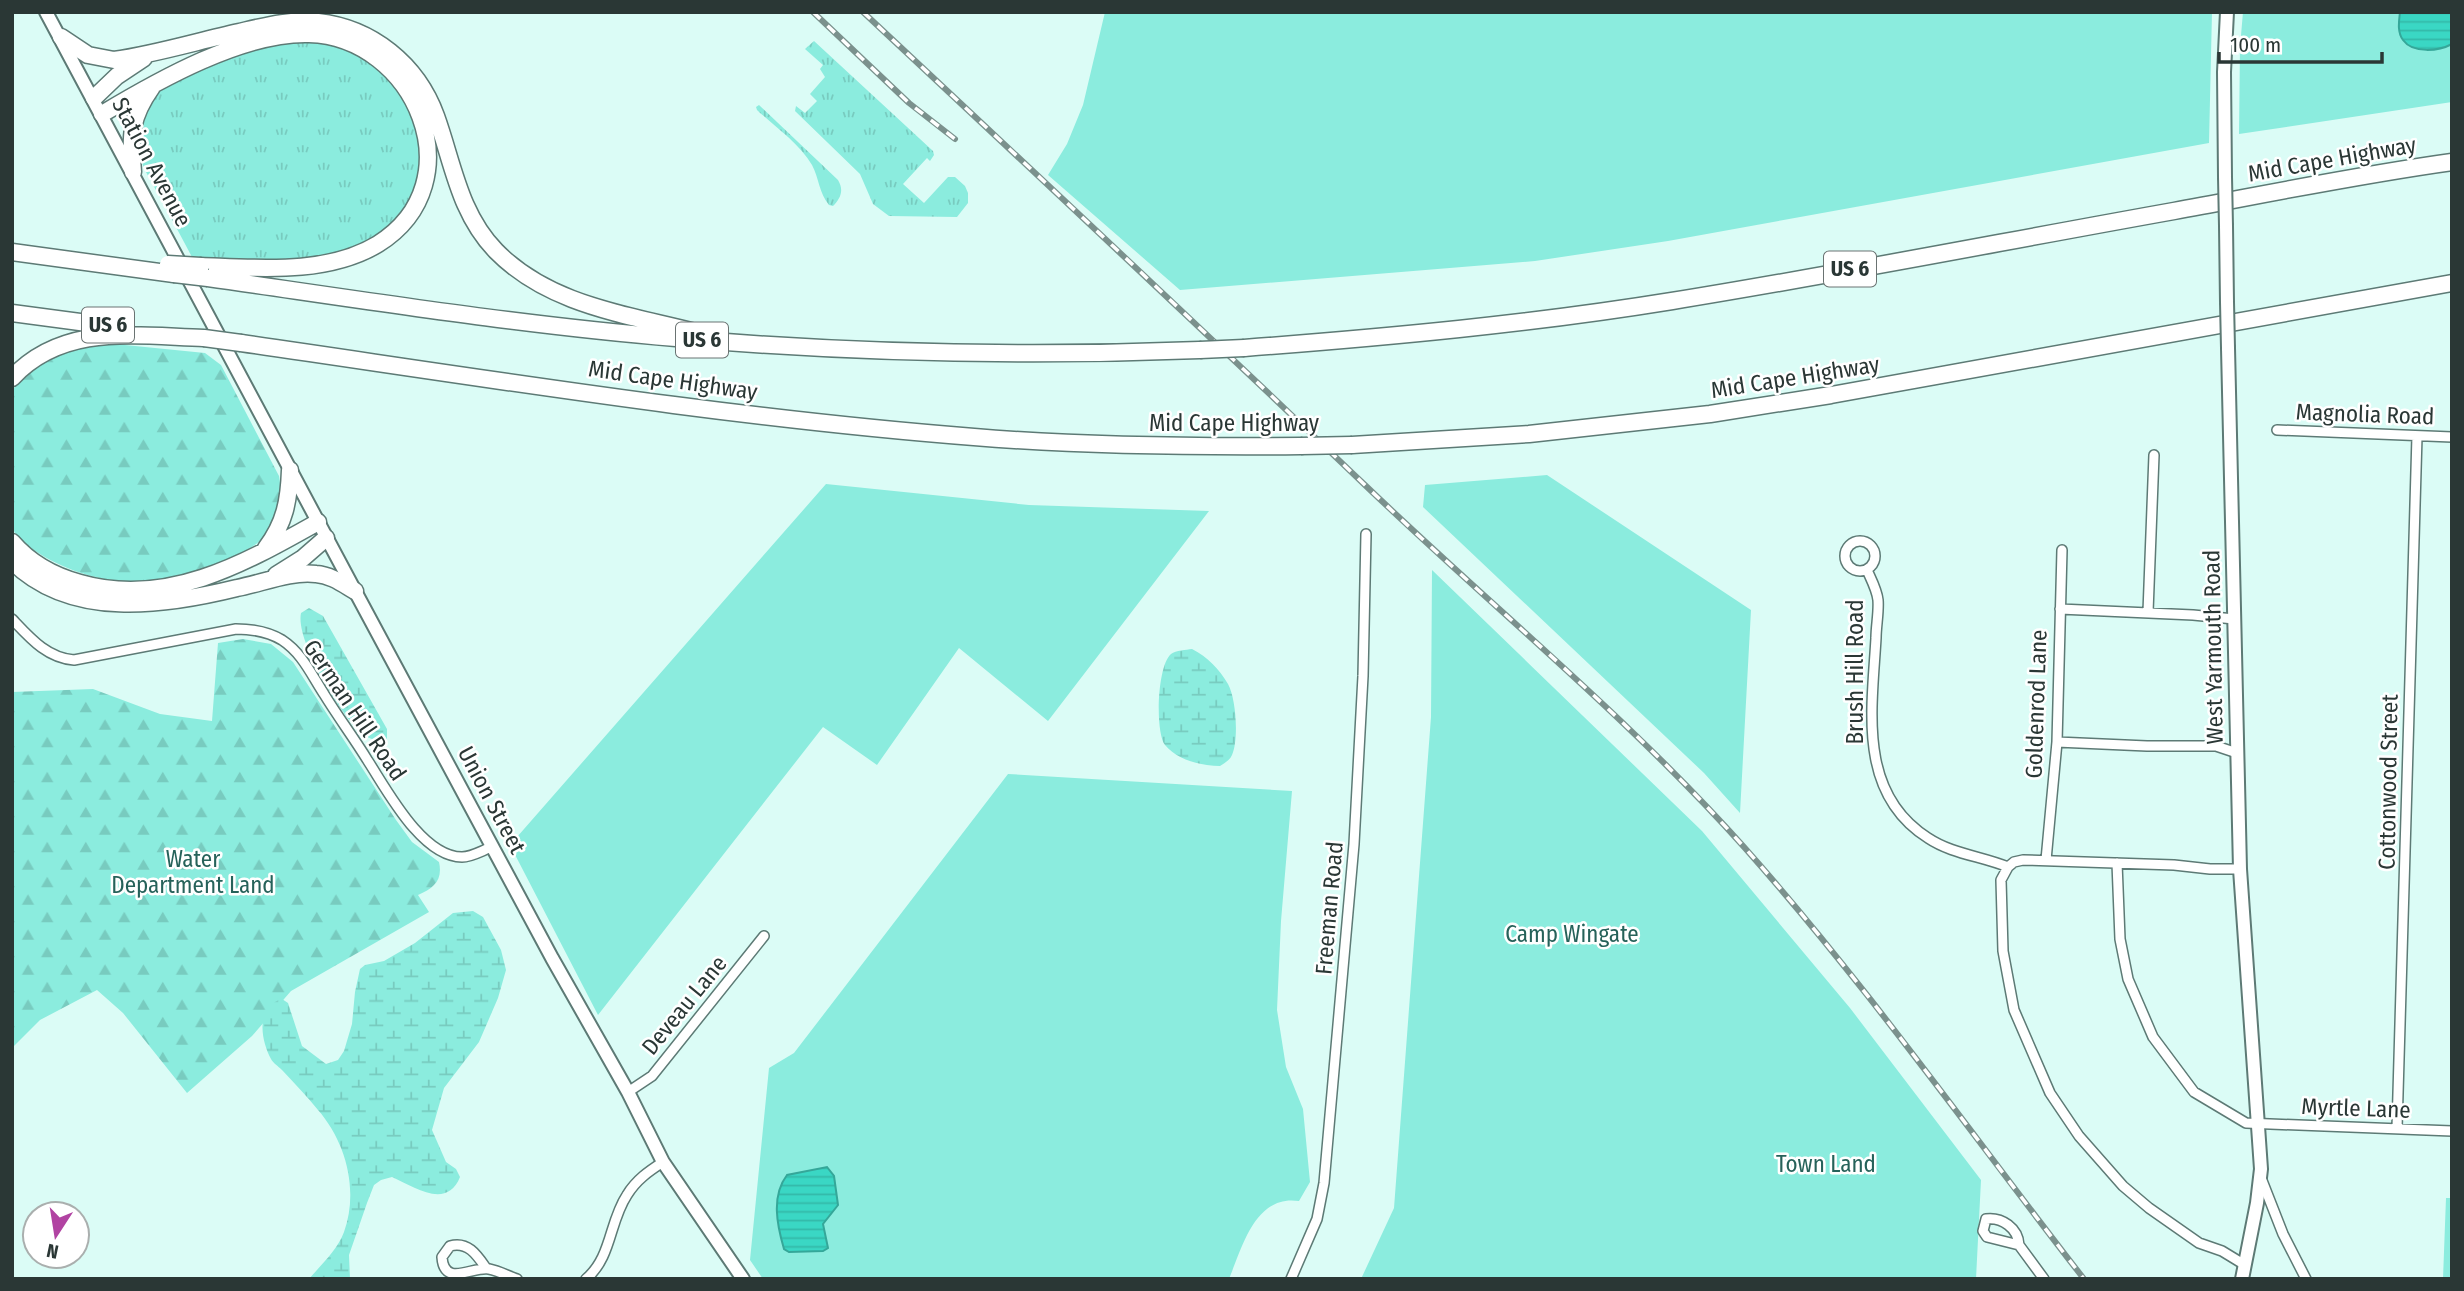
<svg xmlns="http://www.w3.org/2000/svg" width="2464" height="1291" font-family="'Fira Sans Condensed',sans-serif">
  <defs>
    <pattern id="grass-tufts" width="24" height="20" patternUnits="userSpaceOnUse" patternTransform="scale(1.75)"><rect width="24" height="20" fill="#8becde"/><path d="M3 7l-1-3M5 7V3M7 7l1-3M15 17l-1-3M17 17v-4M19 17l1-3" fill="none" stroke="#78cbbf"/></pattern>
    <pattern id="forest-firs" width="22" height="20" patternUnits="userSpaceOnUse" patternTransform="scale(1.75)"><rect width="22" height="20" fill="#8becde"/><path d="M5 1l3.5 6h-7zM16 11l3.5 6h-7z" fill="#78cbbf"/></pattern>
    <pattern id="wetland-marsh" width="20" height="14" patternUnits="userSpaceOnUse" patternTransform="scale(1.75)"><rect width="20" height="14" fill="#8becde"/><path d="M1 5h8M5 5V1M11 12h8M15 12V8" fill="none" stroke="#78cbbf"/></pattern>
    <pattern id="water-rules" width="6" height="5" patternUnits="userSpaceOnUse" patternTransform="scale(1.75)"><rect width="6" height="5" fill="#3ad7c4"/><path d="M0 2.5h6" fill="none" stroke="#33b9a9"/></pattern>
  </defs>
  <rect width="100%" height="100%" fill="#dbfcf6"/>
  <path fill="url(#grass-tufts)" d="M300 40C330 43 361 48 383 71 434 120 435 202 371 240 324 269 246 260 193 259 181 236 169 214 157 192 150 179 140 164 138 148 135 129 144 102 159 90 189 65 261 47 300 40Z
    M814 41 933 151 934 155 930 161 927 158 903 184 924 203 948 177H955L965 186 968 193V203L957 217 889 216 873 204 860 174 795 111 796 106 805 113 817 101 810 94 825 77 820 69 823 65 805 49Z
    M759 105 838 180C844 190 841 198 833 206L829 205C819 193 819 178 812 165 800 144 775 127 757 110L756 107Z"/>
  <path fill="url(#forest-firs)" d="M105 343 205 353 221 365 279 476C283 497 280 519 265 536 243 560 179 580 147 582 111 584 70 573 40 554 30 548 17 539 13 529 9 521 12 505 12 497 12 461 12 425 12 390L41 363 73 348Z
    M243 639 271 644 293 662 396 820 412 842 439 862C443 880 434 888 418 895L429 912 291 991 252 1036 187 1093 123 1013 97 990 40 1020 12 1048V692L93 689 160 714 212 721 218 643Z"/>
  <path fill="url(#wetland-marsh)" d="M309 608 323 616 387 729V743C378 741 368 739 361 733 341 715 295 640 301 613Z
    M1192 649C1208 657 1219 669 1228 684 1236 698 1239 739 1232 755 1230 760 1225 763 1220 766 1202 766 1177 760 1165 745 1155 732 1157 666 1171 654 1176 650 1186 650 1192 649Z
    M473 911 483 917 501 950 506 970 498 998 479 1042 444 1088 432 1130 446 1162 456 1169 460 1177C447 1210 414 1187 392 1177L381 1180 374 1185 367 1203 349 1255 350 1279H309C321 1265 338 1249 344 1232 359 1190 346 1142 318 1110 307 1096 294 1083 282 1070 278 1066 273 1063 271 1059 260 1039 256 1006 282 999L288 1003 302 1046 326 1064 338 1060 344 1051 352 1024 355 992 360 969 365 965 384 961 415 943 453 913Z"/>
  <path fill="#8becde" d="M1105 12H2212L2209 143 1668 241 1535 261 1180 290 1048 175 1067 144 1083 105Z
    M2243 12H2452V102L2239 134 2240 47Z
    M1547 475 1751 610 1740 813 1704 773 1423 507 1425 485Z
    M826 484 1029 505 1209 511 1048 721 959 648 877 765 823 727 598 1015 510 845Z
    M1432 570 1702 831 1850 1008 1981 1180 1976 1279H1361L1394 1208 1431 717Z
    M1008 774 1292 791 1281 921 1277 1010 1286 1067 1303 1109 1310 1182 1299 1201C1255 1194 1242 1248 1229 1279H763L750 1260 769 1068 794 1053Z
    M2446 1198H2452V1279H2443Z"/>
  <path fill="url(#water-rules)" stroke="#35a799" stroke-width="2" d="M2400 12H2452V44C2439 51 2413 54 2403 40 2397 32 2399 21 2400 12Z
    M827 1167 834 1176 838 1205 823 1224 828 1248 823 1251 789 1252 784 1249C777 1225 771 1196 787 1175Z"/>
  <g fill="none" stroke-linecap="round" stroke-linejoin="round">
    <g stroke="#5d7a75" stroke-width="12">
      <path id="minor" d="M2277 430 2452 437
        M1845 556a15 15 0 1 1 30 0a15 15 0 1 1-30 0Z
        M1867 570C1871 579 1877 590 1878 600 1879 612 1876 626 1876 638 1872 709 1857 793 1928 838 1952 854 1981 856 2008 867
        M2060 609 2193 615 2234 619
        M2148 612 2154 455
        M12 619C30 638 47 658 74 660L236 629C252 629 267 631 282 640 302 653 311 674 324 694 338 717 354 738 368 761 387 790 422 857 462 857 472 857 483 850 492 847
        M2057 742 2147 746H2216L2237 753
        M2046 860 2057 742 2062 550
        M2117 863 2120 939 2128 979 2153 1037 2194 1092 2246 1123 2452 1131
        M2240 869H2210L2174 865 2023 860 2014 862 2008 867 2001 880 2003 951 2014 1010 2050 1093 2079 1136 2123 1186 2149 1208 2199 1243 2222 1251 2245 1265
        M628 1092 652 1076 764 936
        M2397 1128 2417 436
        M2261 1178 2283 1234 2306 1279
        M2019 1245 1987 1237 1983 1231 1986 1219C2002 1217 2018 1228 2019 1245L2044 1279
        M486 1268C477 1255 468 1241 450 1246L442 1257C444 1288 473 1266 489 1269 499 1271 508 1276 517 1279
        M586 1279C612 1257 609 1222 627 1195 636 1180 649 1171 663 1162
        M1291 1279 1317 1219 1324 1183 1354 844 1363 676 1366 534"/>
    </g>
    <g stroke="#5d7a75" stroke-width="16">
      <path id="secondary" d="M46 12 355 591 552 958 628 1092 663 1162 743 1279
        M2225 177 2224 72 2227 12
        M2226 226 2227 302
        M2228 348 2240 869 2261 1169 2257 1203 2242 1279"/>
    </g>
    <g stroke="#5d7a75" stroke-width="19">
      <path id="motorway" d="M61 37 88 55 114 60C156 54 198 41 239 32 265 26 291 19 318 22 372 28 417 64 436 116 453 163 459 213 496 251 549 305 625 314 695 332
        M94 98 117 76 144 58
        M102 114C157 81 243 32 309 34 415 37 477 182 378 244 327 275 258 268 201 266
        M133 172C130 136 130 118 152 87
        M12 252 174 274
        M208 278C363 300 519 325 676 338 850 353 1025 357 1200 350
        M12 313 125 328
        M241 343C484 378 729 418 974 437 1083 446 1192 447 1301 446
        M1244 348C1388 337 1530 324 1672 301 1839 274 2006 241 2174 211 2266 194 2358 175 2452 162
        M12 378C63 323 136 336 204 338
        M1352 445 1529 434 1710 414 1831 395 2452 283
        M12 542C30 563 54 576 80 583 167 608 245 563 318 522
        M266 548C285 523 289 500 290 470
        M12 561C71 620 164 606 237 588 263 583 290 571 316 574 331 575 343 584 355 591
        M276 575 303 558 326 538"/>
    </g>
    <use href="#minor" stroke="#fff" stroke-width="9"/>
    <use href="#secondary" stroke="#fff" stroke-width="12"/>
    <use href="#motorway" stroke="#fff" stroke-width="16"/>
    <g stroke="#7b918d" stroke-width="6">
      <path id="rail" d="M813 12 909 103 955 139
        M863 12C1031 169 1200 327 1366 486 1492 607 1628 717 1744 847 1865 983 1972 1135 2084 1279"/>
    </g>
    <use href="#rail" stroke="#fff" stroke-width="3.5" stroke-dasharray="10" stroke-linecap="butt"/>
    <g stroke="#5d7a75" stroke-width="16" stroke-linecap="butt">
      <path id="secondary-bridge" d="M2225 177 2226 226
        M2227 302 2228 348"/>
    </g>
    <g stroke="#5d7a75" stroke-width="19" stroke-linecap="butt">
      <path id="motorway-bridge" d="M168 264 201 266
        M174 274 208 278
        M204 338 241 343
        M1200 350 1244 348
        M1301 446 1352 445"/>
    </g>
    <use href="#secondary-bridge" stroke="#fff" stroke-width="12"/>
    <use href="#motorway-bridge" stroke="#fff" stroke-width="16"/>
  </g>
  <g text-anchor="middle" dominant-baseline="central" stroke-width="5" stroke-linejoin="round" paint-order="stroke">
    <g fill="#fff" stroke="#6a7372" stroke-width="2">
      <rect x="1824" y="251.5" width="52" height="35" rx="5"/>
      <rect x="82" y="307.5" width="52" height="35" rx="5"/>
      <rect x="676" y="322.5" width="52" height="35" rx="5"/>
    </g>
    <g font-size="21" font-weight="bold" fill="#2a3735">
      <text x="1850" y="269">US 6</text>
      <text x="108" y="325">US 6</text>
      <text x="702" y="340">US 6</text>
    </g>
    <g font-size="23" fill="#2a3735" stroke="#fff">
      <text transform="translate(2332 159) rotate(-10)">Mid Cape Highway</text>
      <text transform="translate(152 162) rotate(62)">Station Avenue</text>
      <text transform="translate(1795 377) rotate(-9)">Mid Cape Highway</text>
      <text transform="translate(673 380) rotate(8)">Mid Cape Highway</text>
      <text transform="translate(2365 414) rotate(2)">Magnolia Road</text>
      <text x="1234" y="423">Mid Cape Highway</text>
      <text transform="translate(2213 647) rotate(-91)">West Yarmouth Road</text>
      <text transform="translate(1855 672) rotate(-90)">Brush Hill Road</text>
      <text transform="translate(2036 704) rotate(-88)">Goldenrod Lane</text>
      <text transform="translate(355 710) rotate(56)">German Hill Road</text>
      <text transform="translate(2388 782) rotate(-89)">Cottonwood Street</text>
      <text transform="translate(492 800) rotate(62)">Union Street</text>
      <text transform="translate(1329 908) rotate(-85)">Freeman Road</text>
      <text transform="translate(684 1005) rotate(-51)">Deveau Lane</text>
      <text transform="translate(2356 1108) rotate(2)">Myrtle Lane</text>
    </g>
    <g font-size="23" fill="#26625a" stroke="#fff">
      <text x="193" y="859">Water<tspan x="193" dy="26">Department Land</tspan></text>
      <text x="1572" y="934">Camp Wingate</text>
      <text x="1826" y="1164">Town Land</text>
    </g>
  </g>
  <rect width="2464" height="1291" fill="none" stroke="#2a3735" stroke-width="28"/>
  <g transform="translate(56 1235) rotate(192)"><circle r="33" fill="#ffffff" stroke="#aaafae" stroke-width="2"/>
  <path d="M0-5L12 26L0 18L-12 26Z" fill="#b143a2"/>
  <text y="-10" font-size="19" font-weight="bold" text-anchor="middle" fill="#2a3735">N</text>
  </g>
  <path d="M2219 52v10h163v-10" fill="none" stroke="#2a3735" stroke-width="3.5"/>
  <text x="2230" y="52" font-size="21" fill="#2a3735" stroke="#ffffff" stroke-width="5" paint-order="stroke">100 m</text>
</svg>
